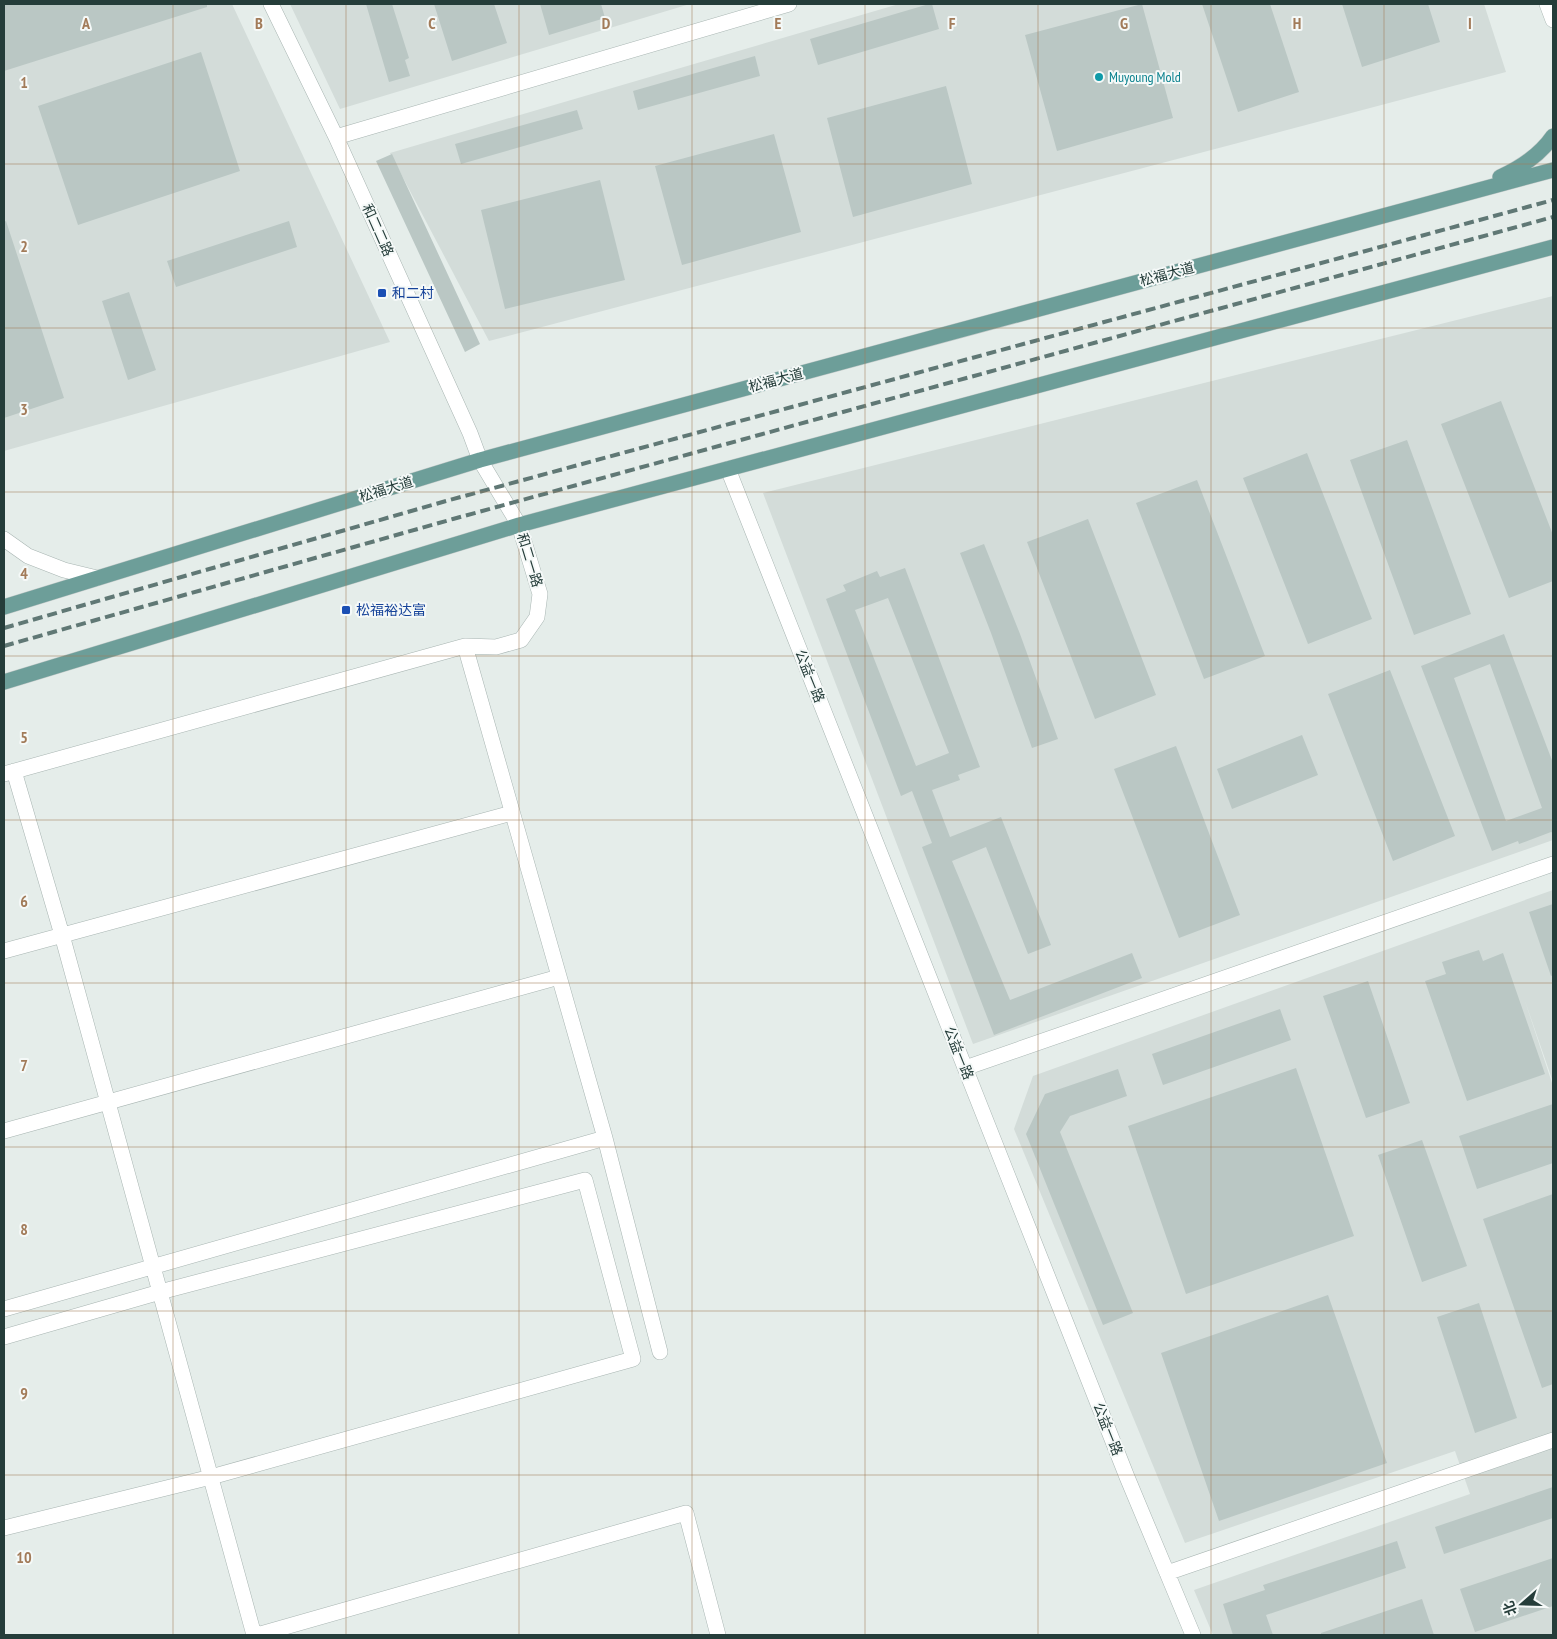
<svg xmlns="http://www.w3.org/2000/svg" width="1557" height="1639" font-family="'PT Sans Narrow','Noto Sans SC',sans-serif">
  <rect width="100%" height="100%" fill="#e5edea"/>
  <path fill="#d3dcd9" d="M4 4H232L390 342 4 451Z
    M290 4H690L340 109Z
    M899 4H1484L1506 72 489 341 390 153Z
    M1553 296V840L973 1044 763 493Z
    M1553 890V1082L1525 1001 1553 1086V1635H1213L1194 1590 1470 1494 1455 1451 1185 1543 1014 1129 1033 1076Z"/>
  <path fill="#bac7c4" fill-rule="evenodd" d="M4 4H207V7L4 71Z
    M366 4H392L409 58 405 60 410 76 389 82Z
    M434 4H494L507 43 452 61Z
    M540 4H601L605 18 549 35Z
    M929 4H932L939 29 818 65 810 39Z
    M1142 4 1173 118 1057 151 1025 35Z
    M1202 4H1270L1299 92 1238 112Z
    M1342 4H1428L1440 42 1362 67Z
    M201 52 240 171 78 225 38 106Z
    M755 56 760 76 638 110 633 91Z
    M946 86 972 184 853 217 827 118Z
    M577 110 583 129 461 164 455 144Z
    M774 134 801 232 682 265 655 166Z
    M392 154 480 344 465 352 376 161Z
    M600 180 625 280 505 309 481 210Z
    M6 221 64 398 4 418V222Z
    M289 221 297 247 176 287 167 261Z
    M129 292 156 370 128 380 102 301Z
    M1501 401 1553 535V581L1509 598 1441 424Z
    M1407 440 1471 614 1414 635 1350 460Z
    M1307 453 1372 619 1308 644 1243 478Z
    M1197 480 1265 656 1204 679 1136 503Z
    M1088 519 1156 695 1095 719 1027 542Z
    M984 544 1020 634 1058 739 1032 748 991 633 960 553Z
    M905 568 980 767 958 775 960 780 932 790 950 837 1001 817 1051 945 1028 954 986 847 952 861 1010 1000 1132 953 1142 978 994 1035 922 847 932 843 912 791 901 796 826 599 846 591 843 585 877 571 880 577ZM888 598 949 753 916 766 855 610Z
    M1504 634 1553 763V833L1551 832 1519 844 1518 841 1492 851 1421 666ZM1490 664 1542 808 1506 821 1454 678Z
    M1390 670 1455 836 1393 861 1328 694Z
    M1302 735 1318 775 1232 809 1217 769Z
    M1176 746 1240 915 1179 938 1114 769Z
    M1553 904V975L1551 976 1529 912Z
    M1479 950 1483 961 1503 953 1545 1074 1467 1101 1425 981 1446 974 1442 962Z
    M1368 981 1410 1103 1366 1118 1323 996Z
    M1280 1009 1291 1040 1163 1085 1152 1054Z
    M1296 1068 1354 1236 1186 1294 1128 1126Z
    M1118 1069 1127 1096 1070 1116 1060 1132 1133 1313 1103 1325 1026 1134 1045 1094Z
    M1553 1104V1163L1477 1189 1459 1136Z
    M1422 1140 1467 1266 1422 1282 1378 1155Z
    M1553 1194V1384L1542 1388 1483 1219Z
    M1328 1295 1387 1463 1219 1521 1161 1353Z
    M1479 1303 1517 1418 1475 1433 1437 1317Z
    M1553 1487V1518L1444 1554 1435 1527Z
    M1397 1541 1406 1568 1266 1615 1273 1635H1233L1223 1604 1265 1590 1263 1585Z
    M1553 1558V1606L1475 1632 1460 1589Z
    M1422 1599 1434 1635H1321V1633Z"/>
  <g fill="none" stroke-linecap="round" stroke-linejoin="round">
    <g stroke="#a8b5b2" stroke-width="16">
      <path id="minor" d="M1547 4 1553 20
        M336 137 789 4
        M728 469 1127 1477 1193 1635
        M4 539 28 556 64 570 97 578
        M465 646 605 1138 660 1352
        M14 771 62 935 254 1635
        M4 774 465 646 496 647 521 640 537 617 540 594 519 525 480 460 470 433 336 137 271 4
        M4 951 512 813
        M965 1068 1553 864
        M4 1131 559 977
        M4 1309 605 1138
        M4 1337 160 1292 585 1180 633 1359 211 1477 4 1528
        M1167 1573 1553 1440
        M257 1635 686 1513 718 1635"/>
    </g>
    <g stroke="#c2c9c8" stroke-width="16">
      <path id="major" d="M1500 177C1522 167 1540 155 1553 136
        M4 607 480 460 1553 170
        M4 682 519 525 1553 247"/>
    </g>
    <use href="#minor" stroke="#fff" stroke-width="15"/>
    <use href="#major" stroke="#6d9e99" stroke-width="15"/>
    <path stroke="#607875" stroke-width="4" stroke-dasharray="10 5" stroke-linecap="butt" d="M4 628 446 501 1553 200
      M4 646 453 519 1553 217"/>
  </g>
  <path fill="none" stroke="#a27b59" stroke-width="1" stroke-opacity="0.55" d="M173 4V1635M346 4V1635M519 4V1635M692 4V1635M865 4V1635M1038 4V1635M1211 4V1635M1384 4V1635M4 164H1553M4 328H1553M4 492H1553M4 656H1553M4 820H1553M4 983H1553M4 1147H1553M4 1311H1553M4 1475H1553"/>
  <circle fill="#0f9aa8" stroke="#f5f9f8" stroke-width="2" cx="1099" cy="77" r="5"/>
  <g fill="#1a4fb4" stroke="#f5f9f8" stroke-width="2">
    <rect x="377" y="288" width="10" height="10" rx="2.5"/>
    <rect x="341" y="605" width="10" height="10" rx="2.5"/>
  </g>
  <g text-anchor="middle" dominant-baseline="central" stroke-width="4" stroke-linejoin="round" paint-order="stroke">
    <g font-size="14" fill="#0d838f" stroke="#f5f9f8" text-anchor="start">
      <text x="1109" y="77">Muyoung Mold</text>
    </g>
    <g font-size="14" fill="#253d3a" stroke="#f5f9f8">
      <text transform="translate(378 230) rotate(66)">和二二路</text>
      <text transform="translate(1167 274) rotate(-15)">松福大道</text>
      <text transform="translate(776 380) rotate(-15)">松福大道</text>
      <text transform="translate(386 489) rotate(-17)">松福大道</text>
      <text transform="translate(530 560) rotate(73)">和二一路</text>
      <text transform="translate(810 676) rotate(68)">公益一路</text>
      <text transform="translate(959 1053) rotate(68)">公益一路</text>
      <text transform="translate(1108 1429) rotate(68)">公益一路</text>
    </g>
    <g font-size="14" fill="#164399" stroke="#f5f9f8" text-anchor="start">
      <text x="392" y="293">和二村</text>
      <text x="356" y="610">松福裕达富</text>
    </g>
  </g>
  <g font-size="16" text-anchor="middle" font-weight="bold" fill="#a27b59" stroke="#f5f9f8" stroke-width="4" stroke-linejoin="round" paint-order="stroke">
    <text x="86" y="29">A</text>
    <text x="259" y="29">B</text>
    <text x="432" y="29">C</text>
    <text x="606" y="29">D</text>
    <text x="778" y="29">E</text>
    <text x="952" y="29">F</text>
    <text x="1124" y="29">G</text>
    <text x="1297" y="29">H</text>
    <text x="1470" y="29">I</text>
    <text x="24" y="88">1</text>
    <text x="24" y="252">2</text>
    <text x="24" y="415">3</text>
    <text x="24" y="579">4</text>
    <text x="24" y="743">5</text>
    <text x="24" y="907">6</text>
    <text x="24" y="1071">7</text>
    <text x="24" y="1235">8</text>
    <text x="24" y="1399">9</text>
    <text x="24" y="1563">10</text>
  </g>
  <rect width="1557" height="1639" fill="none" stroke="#253d3a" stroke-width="10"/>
  <g transform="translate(1522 1604) rotate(250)" stroke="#f5f9f8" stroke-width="4" paint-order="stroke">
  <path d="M0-4L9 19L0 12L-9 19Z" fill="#253d3a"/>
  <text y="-8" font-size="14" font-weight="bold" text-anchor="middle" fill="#253d3a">北</text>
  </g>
</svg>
